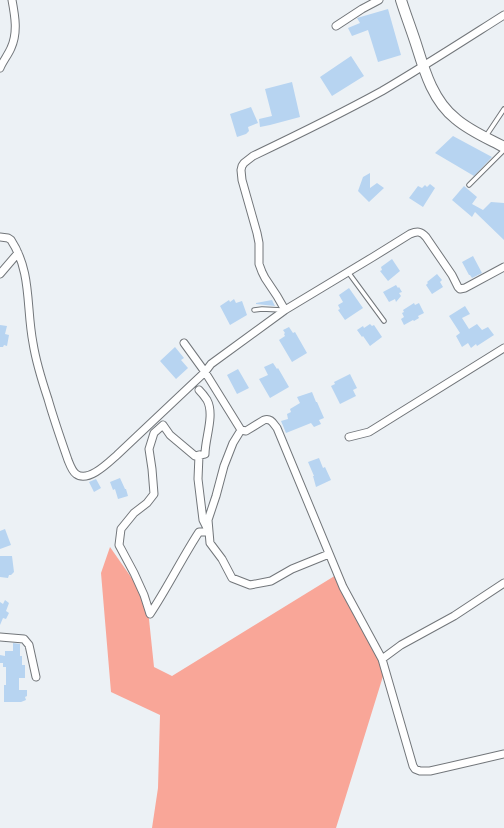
<svg xmlns="http://www.w3.org/2000/svg" width="504" height="828" font-family="'Times New Roman',serif">
  <rect width="100%" height="100%" fill="#ecf1f5"/>
  <path fill="#f9a698" d="M110 547 147 600 154 667 172 676 341 572 384 673 336 828H337H152L158 788 160 715 111 692 101 573Z"/>
  <path fill="#b7d4f1" d="M388 9 401 55 378 62 368 30 352 36 348 28 360 23 357 18Z
    M351 56 364 76 332 96 320 77Z
    M292 82 300 117 270 125 260 127 259 119 272 116 265 89Z
    M251 107 258 123 248 127 249 131 246 134 237 137 230 114Z
    M453 136 492 157 474 176 435 153Z
    M370 173V188L377 183 384 188 369 202 358 191 363 177Z
    M430 184 435 188 423 207 409 198 418 186 422 188 425 185 427 187Z
    M464 186 477 197 472 204 483 210 491 202 504 203V240L475 212 472 217 452 200Z
    M473 256 482 273 472 278 470 275H469L462 262Z
    M392 259 400 271 388 281 380 271 382 270 381 267Z
    M437 274 442 280 440 282 443 287 432 294 426 285 428 283 427 282Z
    M396 285 398 288 399 287 402 292 399 293 401 296 396 302 395 299 389 302 383 292Z
    M349 288 363 308 345 320 338 310 340 309 338 305 343 302 339 295Z
    M234 299 236 303 242 301 247 315 230 325 220 306 229 300 230 302Z
    M272 300 275 306 256 304V303Z
    M414 303 415 305 419 303 424 313 418 316 419 318 414 321 413 320 404 325 401 319 404 317 402 313 404 312 403 310Z
    M465 306 470 314 462 318 469 329 477 324 482 330 488 327 494 335 477 346 476 344 471 348 468 343 462 347 456 336 460 333 449 316Z
    M370 324 372 326 374 325 382 337 370 346 363 336 362 337 357 330 363 326 364 328Z
    M0 325 7 326 5 334 9 335 7 346 4 345 3 347H0Z
    M289 327 293 333 295 332 307 353 292 362 279 340 285 336 284 334 285 333 283 330Z
    M175 347 184 358 181 360 188 368 176 379 160 361Z
    M273 363 277 369 278 368 289 387 270 398 259 379 268 375 264 367Z
    M238 369 249 388 237 394 227 375Z
    M350 374 357 388 353 390 356 396 340 404 331 386 335 384 334 382Z
    M312 392 316 402H317L324 418 319 420 321 424 314 427 311 423 286 433 281 421 288 419 287 414 291 412 290 409 300 403 297 397Z
    M319 458 323 468 325 467 331 480 316 487 313 476H314L308 462Z
    M120 478 125 489H126L128 496 118 499 115 489 113 490 110 482Z
    M96 479 101 488 94 492 89 482Z
    M5 529 11 545 0 549V531Z
    M0 556H12L14 572 11 575H9L8 578 0 577Z
    M5 600 9 603 6 611 9 613 6 619 3 618 0 625V602L3 604Z
    M13 643 20 644V656H22V665H25V678H19V690H27V696L25 697 26 700 21 702H4V685H6V667H3V663H0V655L5 656V651H13Z"/>
  <g fill="none" stroke-linecap="round" stroke-linejoin="round">
    <g stroke="#72767a" stroke-width="5.5">
      <path id="lane" d="M486 136 504 109
        M469 185 504 150
        M348 272 384 321
        M254 310 262 309 282 310"/>
    </g>
    <g stroke="#72767a" stroke-width="9">
      <path id="street" d="M336 26 362 9 379 0
        M0 68C3 61 8 55 11 48 18 33 15 16 12 0
        M0 237 8 238 11 240C32 272 26 307 33 343 36 362 42 381 48 399 54 420 61 440 68 460 70 465 72 471 76 474 88 483 108 463 117 455L205 372 241 430 246 431 264 420C271 418 273 423 277 428L343 587 382 659 401 645 454 616 504 583
        M0 274 18 253
        M285 310 277 296 265 278 262 272 259 264V243L257 233 242 180 241 170 242 166 244 163 253 156C297 135 340 114 382 91 423 67 463 41 504 15
        M184 343 205 372 211 364 285 310 373 257 410 234C417 231 421 231 426 237L452 275 458 287 460 289 465 288 504 267
        M241 430 233 443 224 466 216 496 208 520 210 543 222 559 232 578 250 585 271 581 292 569 329 554
        M349 437 369 432 504 348
        M199 455 198 479 203 520 209 532H199C182 558 168 587 150 614L144 595 134 573 119 545 121 529 134 513 147 503 154 494 152 469 149 449 154 433 163 425 170 435 195 456 205 454C205 438 215 415 207 400 205 397 202 393 199 390
        M0 637 24 639 29 645 36 677
        M382 659 413 766 415 769 420 771H430L504 754"/>
    </g>
    <g stroke="#72767a" stroke-width="12">
      <path id="secondary" d="M401 0C406 16 412 31 417 47 425 73 434 102 456 119 470 131 487 138 504 147"/>
    </g>
    <use href="#lane" stroke="#fff" stroke-width="3.5"/>
    <use href="#street" stroke="#fff" stroke-width="7"/>
    <use href="#secondary" stroke="#fff" stroke-width="10"/>
  </g>
</svg>
